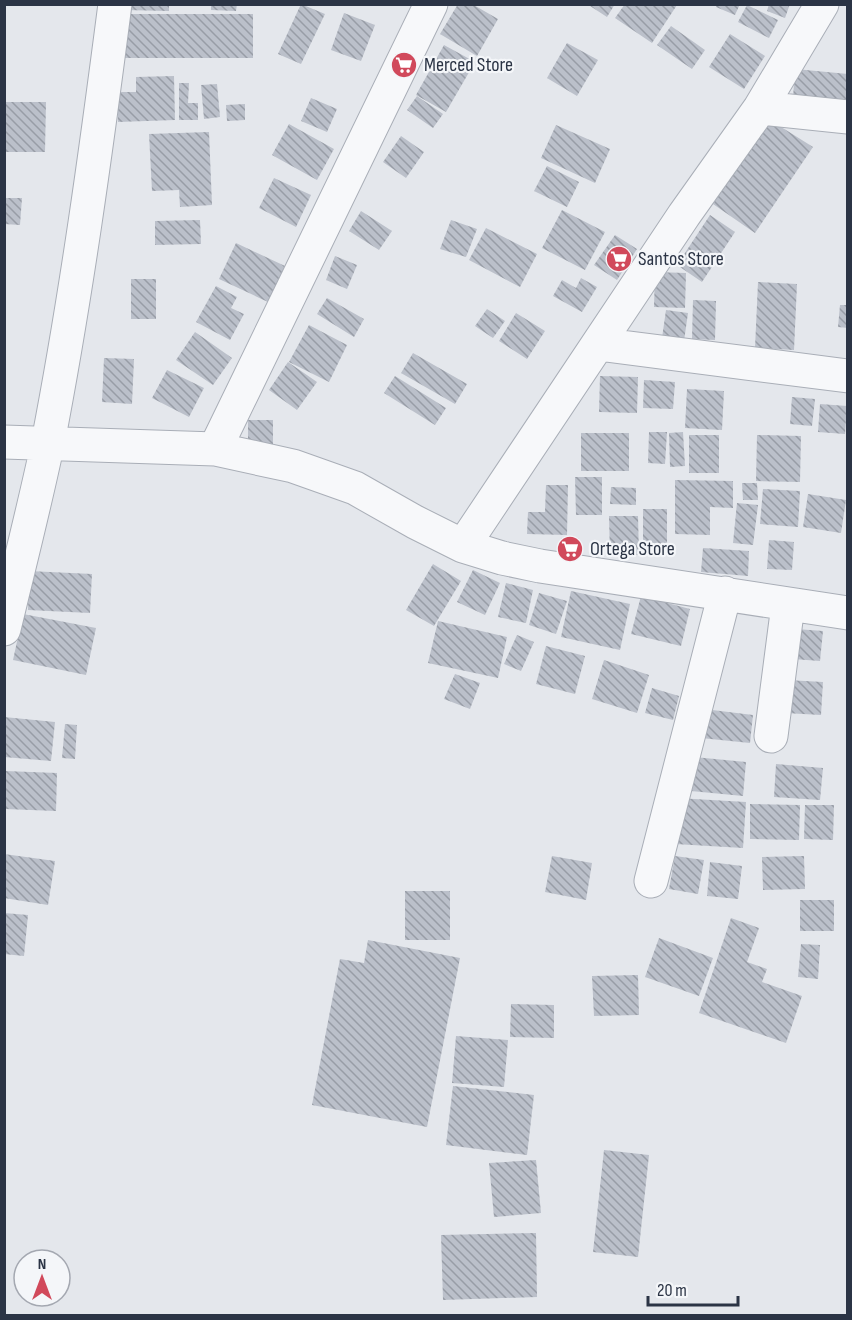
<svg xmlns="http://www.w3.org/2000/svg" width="852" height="1320" font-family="'Sofia Sans Condensed',sans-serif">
  <defs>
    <pattern id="building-back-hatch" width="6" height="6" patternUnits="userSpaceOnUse" patternTransform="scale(1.5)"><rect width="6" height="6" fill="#bbc0ca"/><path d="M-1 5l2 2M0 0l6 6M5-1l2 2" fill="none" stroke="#989da6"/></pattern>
  </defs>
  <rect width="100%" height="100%" fill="#e4e7ec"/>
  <path fill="url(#building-back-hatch)" d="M124 4H169V11L124 10Z
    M211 4H237L236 11 211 10Z
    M301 4 325 14 301 64 278 54Z
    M458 4H472L498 19 477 56 440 34Z
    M587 4H615L607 17Z
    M625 4H675L677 5 652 43 615 18Z
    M717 4H740L735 15 716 7Z
    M769 4H790L785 18 767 11Z
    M747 5 778 20 769 38 738 22Z
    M344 13 375 25 361 61 331 50Z
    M125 14H253V58H125Z
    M671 26 705 50 692 69 657 45Z
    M730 34 765 56 744 89 709 67Z
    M567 43 598 60 577 96 547 78Z
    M444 45 475 62 446 112 416 95Z
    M795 69 848 74V103L793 98Z
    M174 76 175 120 118 122 117 92H136V77Z
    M179 83H189L188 103H198V120H179Z
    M217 84 220 117 204 119 201 85Z
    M417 96 443 114 433 128 407 110Z
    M311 98 337 109 327 132 301 121Z
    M4 102H46L45 152H4Z
    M245 104V120L227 121 226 105Z
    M770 120 813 147 755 233 713 204Z
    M289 124 334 149 317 180 272 155Z
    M556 125 610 149 595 183 541 158Z
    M209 132 212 205 180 207 179 190 152 191 149 134Z
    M401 136 424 152 406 178 383 162Z
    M547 166 579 182 567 207 534 191Z
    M274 178 311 195 296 227 259 208Z
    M4 198H22L20 225 4 224Z
    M562 210 605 232 585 270 542 248Z
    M361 211 392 231 379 250 349 231Z
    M710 215 735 232 702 282 677 265Z
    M200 220 201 244 155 245V221Z
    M451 220 477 229 466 257 440 249Z
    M486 228 537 254 520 287 469 260Z
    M615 235 637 249 617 280 594 265Z
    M236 243 285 266 268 302 219 279Z
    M335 256 357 265 347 289 326 280Z
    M655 272 686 273 685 308 654 307Z
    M581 278 597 287 582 312 553 296 562 280 576 288Z
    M131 279H156V319H131Z
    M758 282 797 284 794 350 755 348Z
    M216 286 237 297 231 308 244 314 230 340 196 322Z
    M327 298 364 319 354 337 317 314Z
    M693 300 716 301 715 340 692 339Z
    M840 305H848V328L838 327Z
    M487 309 505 321 493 338 475 326Z
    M666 310 688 313 684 341 662 338Z
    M516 313 545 331 527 359 499 341Z
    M309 325 347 345 329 382 289 362Z
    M195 332 232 358 213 385 176 360Z
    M413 353 467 384 455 404 401 373Z
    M104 358 134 359 132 404 102 402Z
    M288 362 317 382 297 410 269 390Z
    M167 370 204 388 189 417 152 398Z
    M395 376 446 408 435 425 384 393Z
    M600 376 638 377 637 413 599 412Z
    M644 380 675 382 673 409 643 408Z
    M687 389 724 391 722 430 685 428Z
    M792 397 815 399 812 426 790 424Z
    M820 404 847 406 845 434 818 432Z
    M248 420H273V444L248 445Z
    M649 432H667L665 464 648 463Z
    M683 432 685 466 670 467 669 433Z
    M581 433H629V471H581Z
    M689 435H719V473H689Z
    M757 435 801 436 800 482 756 481Z
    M575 477H602V515H576Z
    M675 480 733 481V508L710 507V535L675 534Z
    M742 483H757L758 500H743Z
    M546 485H568L567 535 527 534 528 512H545Z
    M611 487 636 488V505L610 504Z
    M763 489 800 491 798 527 760 524Z
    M808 494 846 500 841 533 803 527Z
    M737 503 758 505 753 545 733 543Z
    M643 509H667V552H643Z
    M609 516H638L639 555 610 556Z
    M769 540 794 542 792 570 767 569Z
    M703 548 749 551 748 576 701 572Z
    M433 564 461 581 434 626 406 610Z
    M473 570 500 583 485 615 457 602Z
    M29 571 92 574 90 613 28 610Z
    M506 583 533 590 526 623 498 617Z
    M571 591 630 604 620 650 561 637Z
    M539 593 567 601 556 634 529 625Z
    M641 596 690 609 681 646 631 634Z
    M23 614 96 628 86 675 13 660Z
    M438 621 507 637 498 678 428 663Z
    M796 629 823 631 820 661 793 659Z
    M517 635 534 642 521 671 504 664Z
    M546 646 585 656 575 694 536 684Z
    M604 660 649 675 637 713 592 699Z
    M455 674 480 683 470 709 444 699Z
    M787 680 823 682 821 715 785 713Z
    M652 688 679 696 673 720 645 713Z
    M704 709 753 715 750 743 701 738Z
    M4 717 55 722 51 761 4 757Z
    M65 724 77 725 75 759 62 758Z
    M694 757 746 762 743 796 691 791Z
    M776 764 823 768 820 800 774 797Z
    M5 771 57 773 56 811 5 809Z
    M677 798 746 802 743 848 675 844Z
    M750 804 800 805 799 840 750 839Z
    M805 805H834L833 840 804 839Z
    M4 854 55 861 48 905 4 898Z
    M552 856 592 863 586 900 545 892Z
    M675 856 704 860 698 894 669 889Z
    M804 856 805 889 763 890 762 857Z
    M710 862 742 866 738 899 707 896Z
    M405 891H450V940H405Z
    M800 900H834V931H800Z
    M4 913 28 915 24 956 4 954Z
    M731 918 759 928 747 962 767 969 762 982 802 996 786 1043 699 1013Z
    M659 938 713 958 699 996 645 977Z
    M368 940 460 958 427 1127 312 1105 340 959 364 963Z
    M801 944 820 945 818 979 798 977Z
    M638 975 639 1015 594 1016 592 976Z
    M511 1004 554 1005V1038L510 1037Z
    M456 1036 508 1040 504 1087 452 1083Z
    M453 1086 534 1095 527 1155 446 1145Z
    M604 1150 649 1155 638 1257 593 1252Z
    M536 1160 541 1213 494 1217 489 1163Z
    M536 1233 537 1297 443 1300 441 1235Z"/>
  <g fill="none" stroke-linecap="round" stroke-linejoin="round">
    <g stroke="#a9aeb7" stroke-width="35">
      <path id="street" d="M760 108 848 117
        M598 344 848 376
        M4 442 215 449 293 466 355 488 415 522 463 546 502 558 540 566 848 613
        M215 449 431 4
        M463 546 684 215 760 108 822 4
        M4 629C19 566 35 504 48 442 76 297 96 151 115 4
        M771 736 788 605
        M651 881 725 593"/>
    </g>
    <use href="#street" stroke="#f7f8fa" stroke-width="33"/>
  </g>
  <defs>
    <g id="supermarket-disc" transform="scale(1.35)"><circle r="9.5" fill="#d1495b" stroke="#f4f6f9"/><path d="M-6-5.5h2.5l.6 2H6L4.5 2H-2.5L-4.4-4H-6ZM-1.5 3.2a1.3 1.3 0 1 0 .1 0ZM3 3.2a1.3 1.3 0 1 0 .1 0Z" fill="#fff"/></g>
  </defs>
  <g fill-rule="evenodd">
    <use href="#supermarket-disc" x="404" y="65"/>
    <use href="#supermarket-disc" x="619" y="259"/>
    <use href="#supermarket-disc" x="570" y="549"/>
  </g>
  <g text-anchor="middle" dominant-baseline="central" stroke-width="4.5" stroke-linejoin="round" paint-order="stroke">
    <g font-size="20" fill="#2b3445" stroke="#f4f6f9" text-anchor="start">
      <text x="424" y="65">Merced Store</text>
      <text x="638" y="259">Santos Store</text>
      <text x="590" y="549">Ortega Store</text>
    </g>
  </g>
  <rect width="852" height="1320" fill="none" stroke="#2b3445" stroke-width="12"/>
  <g transform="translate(42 1278)"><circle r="28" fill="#f4f6f9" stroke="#a4a8b1" stroke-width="1.5"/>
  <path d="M0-4.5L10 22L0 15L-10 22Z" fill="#d1495b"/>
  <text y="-9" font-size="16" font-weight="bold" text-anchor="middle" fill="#2b3445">N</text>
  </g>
  <path d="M648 1296v9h90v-9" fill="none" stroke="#2b3445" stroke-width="3"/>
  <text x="657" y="1296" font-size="18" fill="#2b3445" stroke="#f4f6f9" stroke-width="4.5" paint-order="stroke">20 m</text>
</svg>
